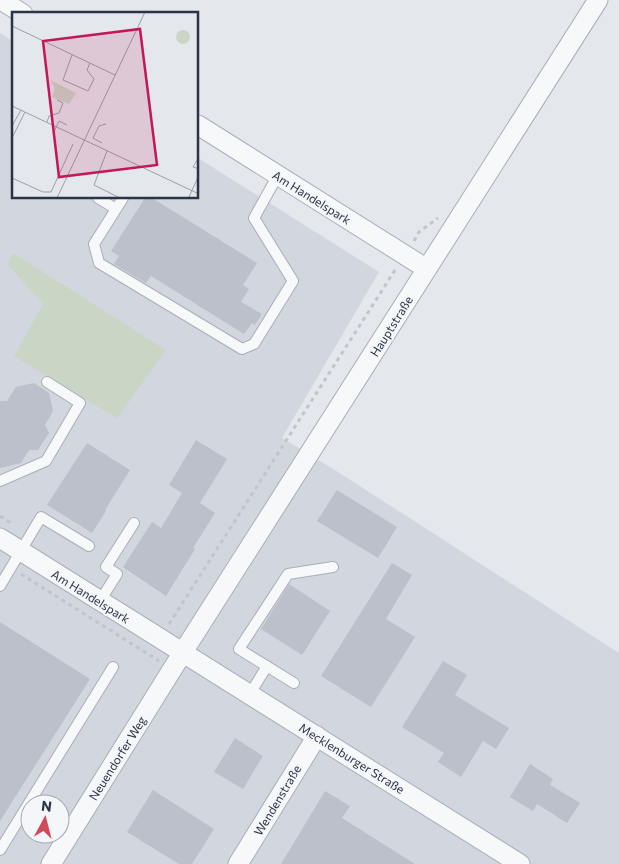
<svg xmlns="http://www.w3.org/2000/svg" width="619" height="864" font-family="Commissioner,sans-serif">
  <rect width="100%" height="100%" fill="#e4e7ec"/>
  <path fill="#d2d6de" fill-rule="evenodd" d="M0 33 14 42V198H198V158L379 272 282 438 338 472 619 653V864H0ZM30 804H60V834H30Z"/>
  <path fill="#c9d6c5" d="M13 253 166 350 117 418 14 356 43 304 8 265Z"/>
  <path fill="#bbc0ca" d="M145 198H152L257 263 243 285 249 289 241 302 262 314 255 325 252 323 244 334 151 276 146 283 114 264 119 256 111 251Z
    M34 383 49 393 53 411 45 425 49 433 38 450H29L21 463 0 468V401H7L16 387Z
    M196 440 227 459 200 503 215 513 193 548 195 549 166 596 123 567 152 522 161 528 182 493 169 485Z
    M87 443 130 470 105 510 106 511 92 533 47 505Z
    M337 490 397 527 378 558 317 521Z
    M392 563 412 575 386 619 415 637 371 707 321 676Z
    M289 584 330 611 302 655 261 629Z
    M0 622 90 679 0 821Z
    M443 661 467 675 455 695 509 728 496 749 483 741 461 777 438 762 444 753 402 727Z
    M235 738 263 756 243 789 214 772Z
    M530 764 553 779 550 785 580 803 567 823 537 804 533 811 510 797Z
    M153 790 214 829 192 864H179L127 832Z
    M325 791 350 806 342 818 415 864H281Z"/>
  <g fill="none" stroke-linecap="round" stroke-linejoin="round">
    <g stroke="#a9aeb7" stroke-width="12">
      <path id="lane" d="M98 198 116 209
        M123 198 94 244 99 263 242 349 254 344 293 281 254 218 278 175
        M0 481 46 461 80 403 47 382
        M0 586 41 517 89 546
        M100 601 117 574 106 567 134 523
        M294 683 239 649 288 574 333 567
        M250 694 267 666
        M0 850 113 667"/>
    </g>
    <g stroke="#a9aeb7" stroke-width="21">
      <path id="street" d="M1 0 23 14
        M198 125 427 269
        M0 538 520 864
        M51 864 183 652 598 0
        M238 864 317 736"/>
    </g>
    <path stroke="#c2c5cb" stroke-width="3" stroke-dasharray="4 4" stroke-linecap="butt" d="M414 241 419 232 438 218
      M0 516 11 523
      M21 574 159 661
      M169 624 397 267"/>
    <use href="#lane" stroke="#f7f8fa" stroke-width="10"/>
    <use href="#street" stroke="#f7f8fa" stroke-width="19"/>
  </g>
  <g text-anchor="middle" dominant-baseline="central" stroke-width="4" stroke-linejoin="round" paint-order="stroke">
    <g font-size="12" fill="#2b3445" stroke="#f4f6f9">
      <text transform="translate(312 197) rotate(32)">Am Handelspark</text>
      <text transform="translate(391 326) rotate(-58)">Hauptstraße</text>
      <text transform="translate(91 596) rotate(32)">Am Handelspark</text>
      <text transform="translate(117 758) rotate(-58)">Neuendorfer Weg</text>
      <text transform="translate(352 758) rotate(32)">Mecklenburger Straße</text>
      <text transform="translate(277 800) rotate(-59)">Wendenstraße</text>
    </g>
  </g>
  <g transform="translate(12 12)">
    <rect width="186" height="186" fill="#e4e7ec"/>
    <path d="M164 25a7 7 0 1 1 14 0a7 7 0 1 1-14 0ZM38 68 64 81 57 92 40 85 43 76Z" fill="#c9d6c5"/>
    <path fill="none" stroke="#9a9fa9" stroke-width="1" d="M0 14 103 63M60 43 51 68 76 79 82 67 75 58 78 51M0 94 187 182M35 110 37 104 47 101 51 91 45 88M0 114 9 98M41 122 47 109 55 113M0 126 13 100M90 131 81 126 87 114 94 112M95 139 82 173 108 186M187 145 181 155 187 157M0 166 31 180H39L61 132M45 186 133 0M179 186 177 185 187 163"/>
    <path fill="#c2185b" fill-opacity="0.15" stroke="#c2185b" stroke-width="2.5" d="M128 17 145 153 47 165 31 29Z"/>
    <rect width="186" height="186" fill="none" stroke="#2b3445" stroke-width="2.5"/>
  </g>
  <g transform="translate(45 819) rotate(7)"><circle r="24" fill="#f4f6f9" stroke="#a4a8b1"/>
  <path d="M0-4L9 19L0 12L-9 19Z" fill="#d1495b"/>
  <text y="-8" font-size="14" font-weight="bold" text-anchor="middle" fill="#2b3445">N</text>
  </g>
</svg>
